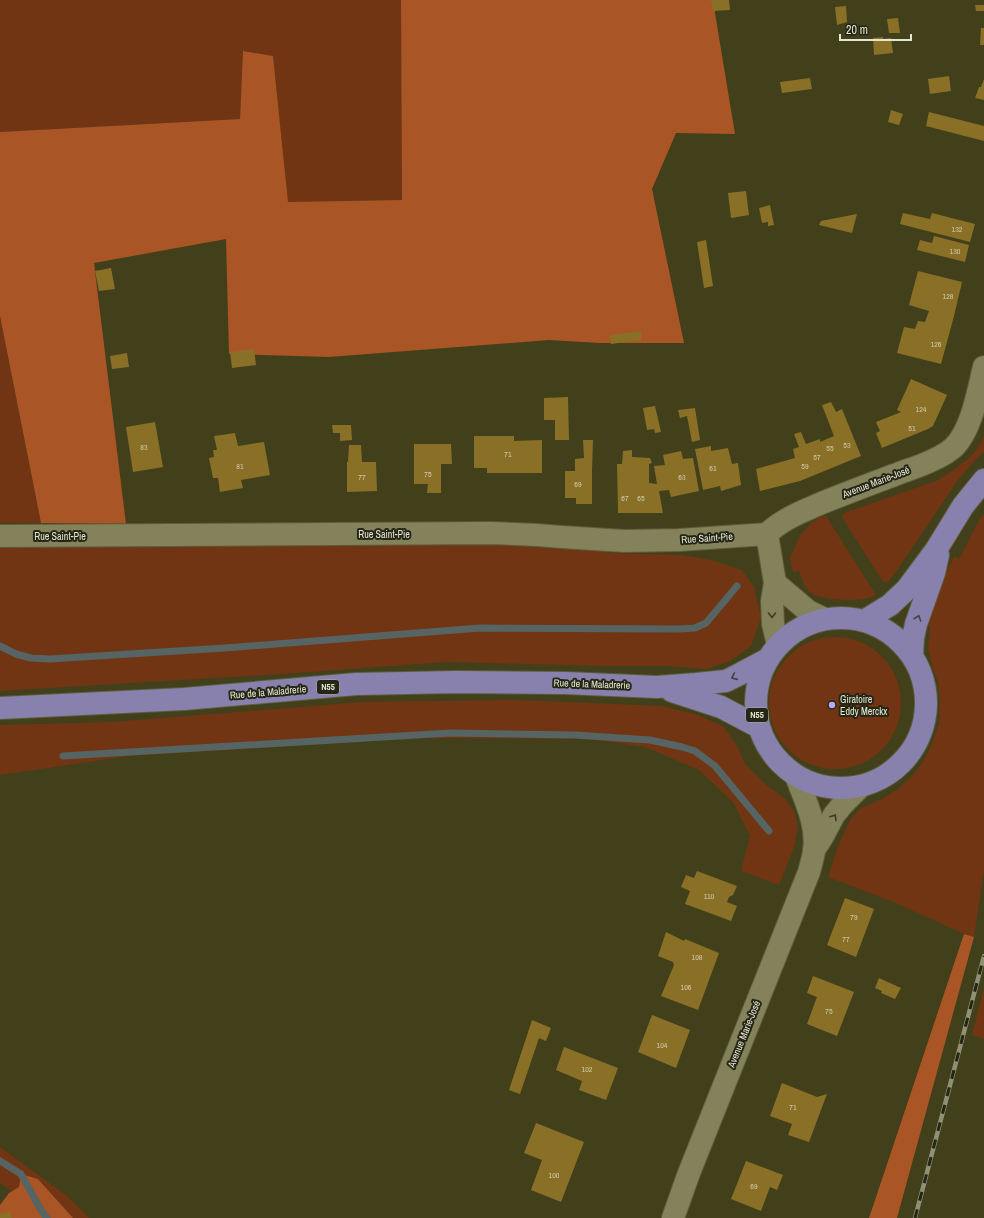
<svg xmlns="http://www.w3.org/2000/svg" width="984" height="1218" font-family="'Archivo Narrow',sans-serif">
  <rect width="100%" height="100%" fill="#41401b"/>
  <path fill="#713513" d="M0 0H401L402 200 288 202 273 56 243 51 240 119 0 132Z
    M0 316 41 523H0Z
    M984 436V452L975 460 958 480 893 576 886 583 881 579 842 517 844 513 936 481 955 469 969 458 977 449Z
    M984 514V870L974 937 964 934 896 903 828 877 839 844 851 818 860 809 884 798 899 788 912 776 923 762 932 744 939 724 940 700 938 681 932 665 928 648 930 629 927 618 940 585 954 556 959 559 979 520Z
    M826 516 876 595C872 597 868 598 864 599 852 601 821 600 811 593 804 588 802 578 799 571L793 572 790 558 800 536 808 526 818 518Z
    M550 542 613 553 681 555 711 560 742 570 754 587 761 618 751 646 730 661 707 669 667 666H601L446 662 283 674 0 691V546L169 544 326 546Z
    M769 703a66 66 0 1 1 132 0a66 66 0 1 1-132 0Z
    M518 700 663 706 698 715 724 727 737 746 745 764 764 783 785 799 794 811 798 827 794 847 779 885 741 871 750 836 733 802 699 770 645 747 591 739 416 738 129 756 0 775V725L112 722 362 702Z
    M984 988V1039L972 1035Z
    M0 1147 67 1196 89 1218H44L12 1191 0 1183Z"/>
  <path fill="#a95525" d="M401 0H714L715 13 735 134 676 133 652 189 684 343H600L549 340 329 357 229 354 226 239 94 263 126 524 41 523 0 316V132L240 119 243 51 273 56 288 202 402 200Z
    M964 934 974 937 897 1218H869Z
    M21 1174 38 1179 73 1218H0V1205L9 1193 19 1187Z"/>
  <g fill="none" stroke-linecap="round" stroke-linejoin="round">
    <path stroke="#566464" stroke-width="7" d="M0 646 16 654 31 658 50 659 225 648 480 628 679 629 695 628 706 623 737 586
      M63 756 450 733 575 735 650 740 682 747 695 751 715 766 769 831
      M0 1161 21 1174 41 1210 47 1218"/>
  </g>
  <path fill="#8a6f27" d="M711 0H729L730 10 713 11Z
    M975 5H984V11H976Z
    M846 6 847 22 837 25 835 7Z
    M898 18 900 33H889L887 19Z
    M981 28H984V45H980Z
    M883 37V39L891 38 893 53 874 55 873 38Z
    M949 76 951 91 930 94 928 79Z
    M810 78 812 89 782 93 780 82Z
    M984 79V100L975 98 979 87H981Z
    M891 110 903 114 899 125 888 122Z
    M929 112 984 126V141L926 126Z
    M746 191 749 215 731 218 728 193Z
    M770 205 774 225 768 226V222L762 223 759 208Z
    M903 213 930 219 932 213 975 224 970 242 900 224Z
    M857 214 852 233 819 225 821 221Z
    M934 236 969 245 965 262 917 250 920 240 932 243Z
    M706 240 713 286 704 288 697 242Z
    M111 268 115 289 99 291 95 271Z
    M918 271 962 282 954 316 941 364 897 353 904 327 915 329 918 321 925 322 929 311 909 305Z
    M641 331V340L611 344 610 335Z
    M254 349 256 365 232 368 230 352Z
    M127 353 129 367 112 369 110 356Z
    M911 379 947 395 933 426 928 429 882 448 876 433 880 431 876 422 901 412 897 410Z
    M568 397 569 440H555V420H544V398Z
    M831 402 836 412 842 409 861 456 800 481 760 491 756 469 795 458 793 449 799 447 794 434 801 432 806 444 820 439V442L834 436 822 405Z
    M655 406 661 432 655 433 654 429 647 430 643 408Z
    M695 408 700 440 692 442 687 416 680 418 678 410Z
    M155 422 163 467 133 472 126 427Z
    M332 425H351L352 440 340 441V433H333Z
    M235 433 238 446 264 442 270 475 241 480 243 488 220 492 218 478H213L209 458 214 457 213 450H217L214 436Z
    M474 436H514V441L542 440V473H487V468H474Z
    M583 440H593L592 471V504H576V498H565V471H575V459L584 458Z
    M414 444H451L452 464H441V493H427L428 484H414Z
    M349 445H361L362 462H376L377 491 347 492V462H348Z
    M711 446V451L728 448 732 464 738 463 741 485 721 491 720 486 703 490 695 449Z
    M632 450V457L650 458 652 463 649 464V483L657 484 654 466 665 465 663 455 681 451 683 459 693 458 699 491 671 497 669 490 659 491 663 513H618L617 464H622L623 451Z
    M697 871 737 886 733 895 729 897 727 902 737 906 731 921 685 904 690 891 681 887 686 875 694 878Z
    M845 898 874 909 856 957 827 945Z
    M666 932 684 941 685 939 719 953 698 1010 661 996 674 965 673 962 658 956Z
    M813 976 854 992 837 1036 807 1024 817 997 807 993Z
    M879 978 901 988 895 999 881 993 882 991 875 988Z
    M652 1015 690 1030 676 1068 638 1052Z
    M532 1020 551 1028 546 1041 539 1038 520 1094 509 1090Z
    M564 1047 618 1068 606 1100 579 1090 582 1081 556 1070Z
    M782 1083 817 1097 827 1094 809 1142 788 1135 792 1124 770 1116Z
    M536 1123 584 1142 561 1202 531 1190 542 1160 524 1153Z
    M746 1161 783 1175 777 1190 770 1187 761 1211 731 1199Z
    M10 1212 12 1218H0V1214Z"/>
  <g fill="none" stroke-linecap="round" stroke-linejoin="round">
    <g stroke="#5d5c3b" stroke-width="24">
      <path id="minor" d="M0 536 491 533 537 535 562 537 624 541 679 540 767 534
        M775 583 808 611 825 619
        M778 645 773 624 772 601 775 583 767 534C781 520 799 513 817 505 846 493 876 482 905 471 920 466 942 458 954 447 972 429 978 391 984 367
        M814 850 823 836 834 815 843 804 861 786
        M673 1218 689 1173 809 872C811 865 813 858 814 851 818 825 805 800 796 776"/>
    </g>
    <g stroke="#5d5c3b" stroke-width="24">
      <path id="major" d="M756 703a85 85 0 1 1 170 0a85 85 0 1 1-170 0Z
        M864 621 890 605 907 589 936 550 963 506 984 480
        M912 656 913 638 916 624 934 573 938 555
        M672 691 721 707 759 727
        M0 708 184 699 356 684 457 682 565 683 657 687 696 684 726 681 738 675 768 659"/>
    </g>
    <use href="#minor" stroke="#83825b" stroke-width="22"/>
    <use href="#major" stroke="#8981ad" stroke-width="22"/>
    <g stroke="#909073" stroke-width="4.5">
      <path id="rail" d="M915 1218 984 956"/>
    </g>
    <use href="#rail" stroke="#262616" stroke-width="3" stroke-dasharray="9" stroke-linecap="butt"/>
  </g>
  <defs><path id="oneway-chevron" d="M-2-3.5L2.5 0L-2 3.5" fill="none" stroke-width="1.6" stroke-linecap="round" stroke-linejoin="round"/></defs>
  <g stroke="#3d3d27">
    <use href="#oneway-chevron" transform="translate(772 615) rotate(90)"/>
    <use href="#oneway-chevron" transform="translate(834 817) rotate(-58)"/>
  </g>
  <g stroke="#444143">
    <use href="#oneway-chevron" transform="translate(918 618) rotate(-71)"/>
    <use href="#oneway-chevron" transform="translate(734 677) rotate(156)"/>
  </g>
  <circle fill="#b3adf9" stroke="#262616" stroke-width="1.5" cx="832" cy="705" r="4"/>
  <g text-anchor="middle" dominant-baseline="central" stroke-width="4" stroke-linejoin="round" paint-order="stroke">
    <g font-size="8" fill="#cec8a6">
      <text x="957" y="229">132</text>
      <text x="955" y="251">130</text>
      <text x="948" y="296">128</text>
      <text x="936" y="344">126</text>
      <text x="921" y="409">124</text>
      <text x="912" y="428">51</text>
      <text x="847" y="445">53</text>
      <text x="144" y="447">83</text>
      <text x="830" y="448">55</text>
      <text x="508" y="454">71</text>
      <text x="817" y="457">57</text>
      <text x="240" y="466">81</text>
      <text x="805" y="466">59</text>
      <text x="713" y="468">61</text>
      <text x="428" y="474">75</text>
      <text x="362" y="477">77</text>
      <text x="682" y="477">63</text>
      <text x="578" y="484">69</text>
      <text x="625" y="498">67</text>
      <text x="641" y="498">65</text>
      <text x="709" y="896">110</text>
      <text x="854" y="917">79</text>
      <text x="846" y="939">77</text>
      <text x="697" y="957">108</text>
      <text x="686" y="987">106</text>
      <text x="829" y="1011">75</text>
      <text x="662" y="1045">104</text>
      <text x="587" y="1069">102</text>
      <text x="793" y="1107">71</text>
      <text x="554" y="1175">100</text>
      <text x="754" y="1186">69</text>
    </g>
    <g fill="#262616" stroke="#acac99" stroke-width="1">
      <rect x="317" y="680" width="22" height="14" rx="3"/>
      <rect x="746" y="708" width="22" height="14" rx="3"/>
    </g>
    <g font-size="9" font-weight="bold" fill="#e5e6d1">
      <text x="328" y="687">N55</text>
      <text x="757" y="715">N55</text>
    </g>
    <g font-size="10" fill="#e5e6d1" stroke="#262616">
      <text transform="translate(876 482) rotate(-21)">Avenue Marie-José</text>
      <text x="384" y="534">Rue Saint-Pie</text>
      <text x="60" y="536">Rue Saint-Pie</text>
      <text transform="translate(707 538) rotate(-4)">Rue Saint-Pie</text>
      <text transform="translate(592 684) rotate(2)">Rue de la Maladrerie</text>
      <text transform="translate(268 692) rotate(-5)">Rue de la Maladrerie</text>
      <text transform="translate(744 1034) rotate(-68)">Avenue Marie-José</text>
    </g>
    <g font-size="10" fill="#e5e6d1" stroke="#262616" text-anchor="start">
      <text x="840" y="699">Giratoire<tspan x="840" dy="12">Eddy Merckx</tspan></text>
    </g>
  </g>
  <path d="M840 34v6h71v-6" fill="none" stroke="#e5e6d1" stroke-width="2"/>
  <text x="846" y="34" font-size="12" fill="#e5e6d1" stroke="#262616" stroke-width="3" paint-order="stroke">20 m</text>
</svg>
